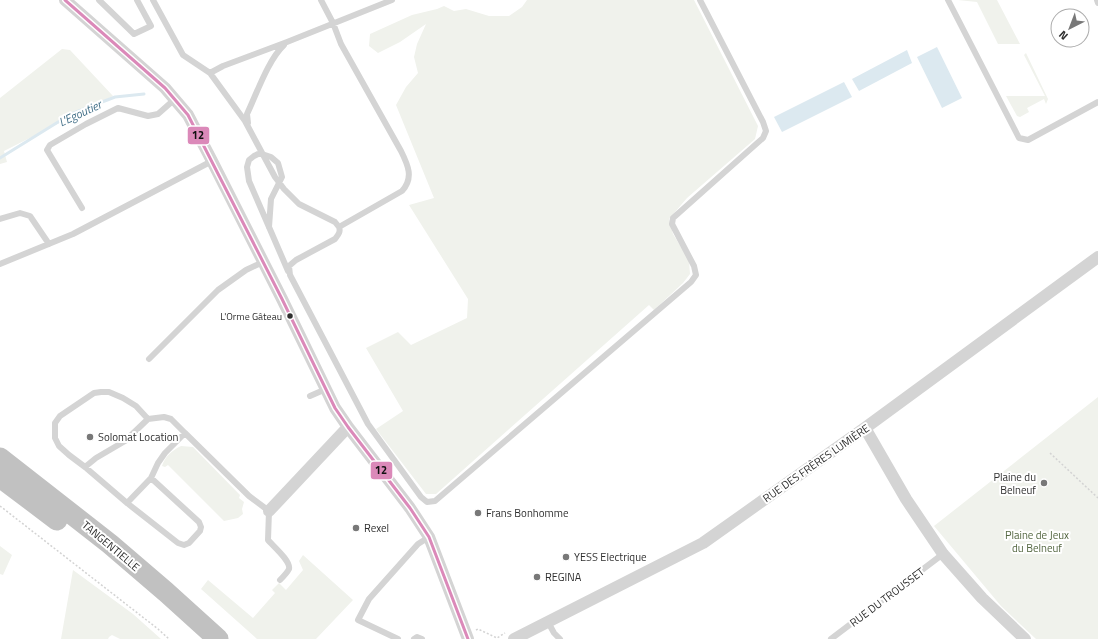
<svg xmlns="http://www.w3.org/2000/svg" width="1098" height="639" font-family="'Titillium Web',sans-serif">
  <rect width="100%" height="100%" fill="#fff"/>
  <path fill="#f0f2ec" d="M527 0H694L758 126 755 139 687 198 669 219 673 234 689 260 690 274 683 283 654 310 649 305 436 494H426L376 429 403 411 366 348 398 332 411 345 467 318 468 299 409 205 434 198 396 105 406 87 418 73 414 57 417 44 426 24 400 42 378 53 369 46 370 34 412 15 437 9 444 6 454 11 466 9 489 16H509L522 7Z
    M958 0H997L1020 44H998L977 2Z
    M62 49 70 50 113 96 4 151 7 162 0 164V98Z
    M1026 53 1048 99 1046 104 1044 99 1027 108 1029 112 1020 117 1017 116 1006 96H1045L1024 55Z
    M1098 397V639H1036L1001 606 934 526Z
    M181 446 193 447 240 495 239 498 244 502 242 509 243 514 238 518 224 521 168 465 165 467 162 466C165 456 173 450 181 446Z
    M0 546 12 555 3 575 0 574Z
    M303 555 353 600 316 639H257L201 589 208 580 253 618 275 593 272 590 279 583 286 590 303 570 299 561Z
    M73 570 133 614 161 639H120L112 635 109 637 108 639H61Z"/>
  <path fill="#dce9f0" d="M937 47 962 98 942 108 917 57Z
    M907 50 912 63 859 91 852 79Z
    M844 82 852 97 782 132 774 117Z"/>
  <g fill="none" stroke-linecap="round" stroke-linejoin="round">
    <path stroke="#dce9f0" stroke-width="3" d="M0 158 71 114 115 97 144 94"/>
    <path stroke="#d3d3d3" stroke-width="1.5" stroke-dasharray="2 2" stroke-linecap="butt" d="M1050 453 1098 498
      M0 506 158 629 169 639
      M476 630 478 629 497 638 505 633"/>
    <path stroke="#d4d4d4" stroke-width="6" d="M99 0 134 34 151 26 137 0
      M153 0 183 55 210 73 245 121 275 177 284 189 299 204 335 222 339 227 402 191C414 178 408 165 401 151L341 44 333 23 321 0
      M948 0 1019 138 1028 140 1098 102
      M1097 0 1098 3
      M210 73 223 66 287 42 392 0
      M248 123 247 114C257 93 268 60 284 45
      M82 208 47 150 50 145 86 124 118 108 148 116 158 114 175 99
      M0 219 20 213 30 216 49 244
      M269 227 271 199 282 177 278 163 271 157 262 154H258L254 156 249 160 247 167 249 181 269 227 288 271
      M339 227C341 232 338 235 335 239L296 260 289 266 290 275 368 424 421 497 427 502 435 501 691 282 696 275 694 266 672 224 673 218 763 138 766 131 763 122 700 0
      M0 264 73 234 212 161
      M149 359 218 290 246 270 263 262
      M310 396 326 389
      M148 419 136 406 123 398 109 392H101L94 393 60 416 55 423V438L59 446 69 455 85 467 127 503 178 543 184 545 189 543 200 531 201 527 199 522 151 478
      M85 467 96 458 125 441 148 419 164 417 171 419 185 433
      M127 503 151 478 158 463 165 453 185 433 249 496 269 511 268 540C273 546 291 561 289 569 287 573 283 577 280 580
      M548 622 554 633 560 639
      M398 639 358 620 369 599 418 544 429 537
      M414 639 417 637 422 639
      M831 639 943 554"/>
    <path stroke="#d4d4d4" stroke-width="12" d="M65 0 165 88 188 115 212 161 282 299 335 408 348 427 410 508 429 537 468 639
      M865 428 906 499 943 554 982 598 1025 639
      M269 511 348 427
      M514 639 703 543 865 428 1098 257"/>
    <path stroke="#c1c1c1" stroke-width="21" d="M0 458 110 544 166 592 218 639
      M0 477 57 520"/>
    <g stroke="#fff" stroke-width="6">
      <path id="bus-1" d="M65 0 165 88 188 115 282 299 335 408 348 427 410 508 429 537 468 639"/>
    </g>
    <use href="#bus-1" stroke="#db89b9" stroke-width="3"/>
  </g>
  <circle fill="#2f2f2f" stroke="#fff" stroke-width="1.5" cx="290" cy="316" r="3.5"/>
  <g fill="#787878" stroke="#fff" stroke-width="1.5">
    <circle cx="90" cy="437" r="4"/>
    <circle cx="1044" cy="483" r="4"/>
    <circle cx="478" cy="513" r="4"/>
    <circle cx="356" cy="528" r="4"/>
    <circle cx="566" cy="557" r="4"/>
    <circle cx="537" cy="577" r="4"/>
  </g>
  <g text-anchor="middle" dominant-baseline="central" stroke-width="4" stroke-linejoin="round" paint-order="stroke">
    <g font-size="10" fill="#2f2f2f" stroke="#fff" text-anchor="end">
      <text x="282" y="316">L'Orme Gâteau</text>
    </g>
    <g font-size="11" fill="#2f2f2f" stroke="#fff" text-anchor="start">
      <text x="98" y="437">Solomat Location</text>
      <text x="1036" y="477" text-anchor="end">Plaine du<tspan x="1036" dy="13">Belneuf</tspan></text>
      <text x="486" y="513">Frans Bonhomme</text>
      <text x="364" y="528">Rexel</text>
      <text x="574" y="557">YESS Electrique</text>
      <text x="545" y="577">REGINA</text>
    </g>
    <g font-size="11" fill="#2f2f2f" stroke="#fff">
      <text transform="translate(816 463) rotate(-35)">RUE DES FRÈRES LUMIÈRE</text>
      <text transform="translate(111 546) rotate(40)">TANGENTIELLE</text>
      <text transform="translate(887 597) rotate(-37)">RUE DU TROUSSET</text>
    </g>
    <g font-size="11" fill="#546741" stroke="#fff">
      <text x="1037" y="535">Plaine de Jeux<tspan x="1037" dy="13">du Belneuf</tspan></text>
    </g>
    <g font-size="12" font-style="italic" fill="#45728a" stroke="#fff">
      <text transform="translate(80 113) rotate(-25)">L'Egoutier</text>
    </g>
  </g>
  <g stroke="#fff" stroke-width="1.5">
    <rect x="187" y="126" width="23" height="19" rx="4" fill="#db89b9"/>
    <rect x="370" y="461" width="23" height="19" rx="4" fill="#db89b9"/>
  </g>
  <g font-size="11" text-anchor="middle" font-weight="bold" fill="#111">
    <text x="198" y="139">12</text>
    <text x="381" y="474">12</text>
  </g>
  <g transform="translate(1070 28) rotate(222)"><circle r="19" fill="#ffffff" stroke="#acacac"/>
  <path d="M0-3L7 15L0 10L-7 15Z" fill="#787878"/>
  <text y="-6" font-size="11" font-weight="bold" text-anchor="middle" fill="#2f2f2f">N</text>
  </g>
</svg>
